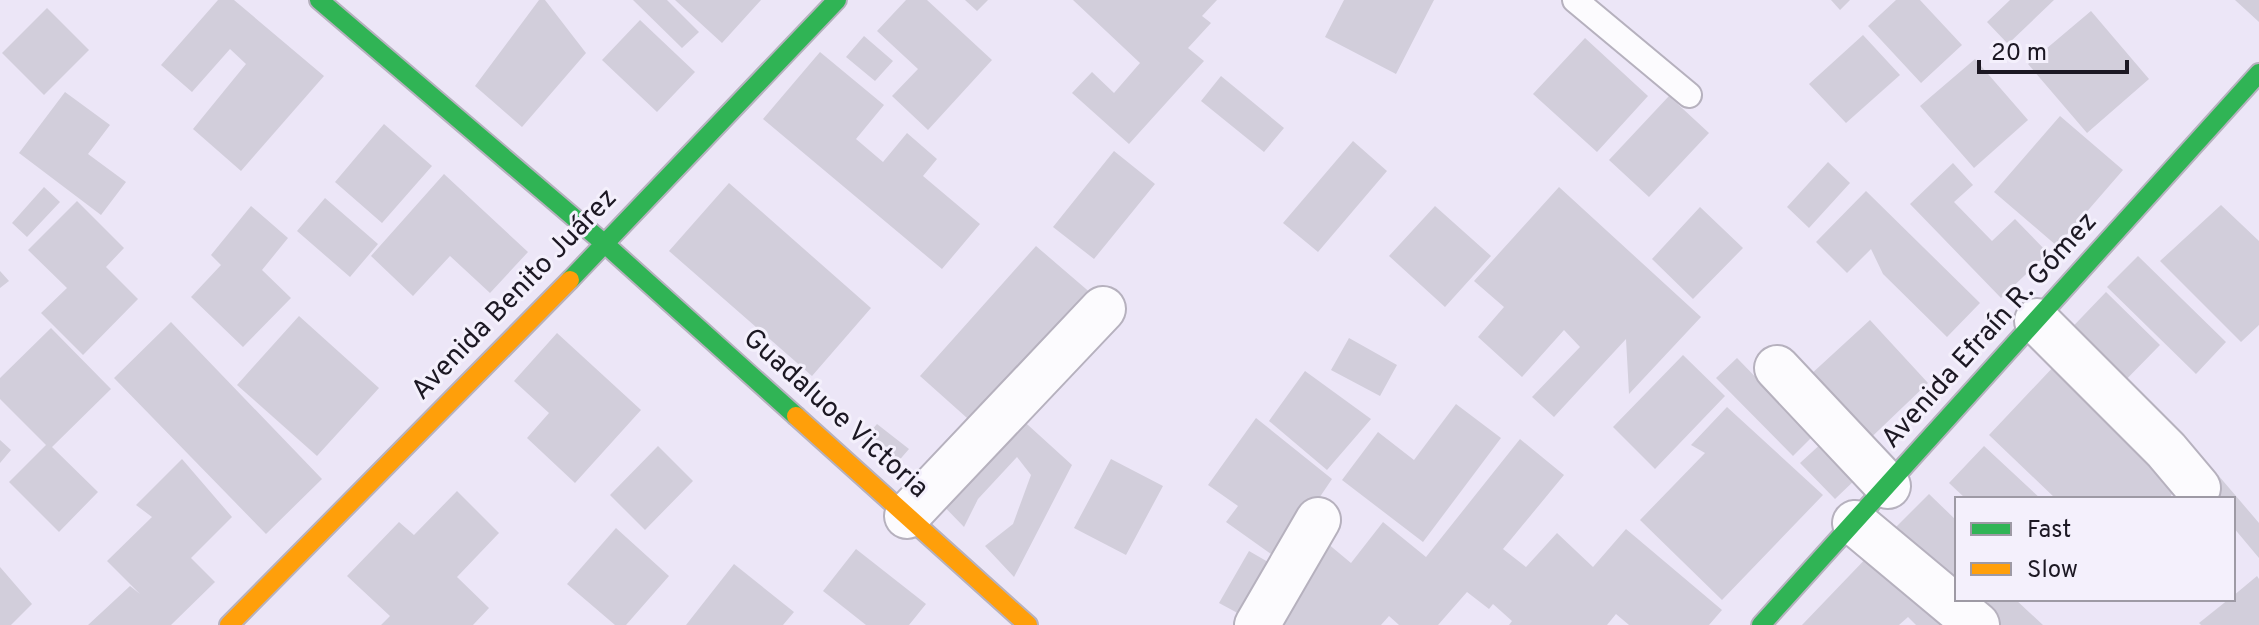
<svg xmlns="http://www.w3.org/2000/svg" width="2259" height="625" font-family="Overpass,sans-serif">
  <rect width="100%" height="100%" fill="#ece6f7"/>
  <path fill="#d2cedb" d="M218 0H234L324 76 241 171 193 129 246 64 230 49 192 92 161 65Z
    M539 0H545L586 53 522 127 475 86Z
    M633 0H667L699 32 682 48Z
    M675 0H761L722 43Z
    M906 0H927L992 60 928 130 892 96 918 69 877 31Z
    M965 0H988L977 11Z
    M1073 0H1217L1202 16 1211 23 1188 48 1204 61 1129 144 1072 93 1092 72 1114 93 1140 63Z
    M1344 0H1434L1396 74 1325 37Z
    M1831 0H1850L1840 10Z
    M1896 0H1920L1962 45 1921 83 1868 26Z
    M2010 0H2054L2008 44 1987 22Z
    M2235 0H2259V22Z
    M47 8 89 50 44 95 2 53Z
    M2091 11 2149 79 2087 133 2028 64Z
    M640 20 695 72 657 112 602 60Z
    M1863 35 1900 75 1846 123 1809 84Z
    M864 36 893 61 875 81 846 57Z
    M1585 38 1648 96 1597 152 1533 94Z
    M820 52 884 105 856 139 883 162 907 133 937 159 923 176 980 224 942 269 763 119Z
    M1975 59 2028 120 1974 168 1920 106Z
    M1221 76 1284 128 1264 152 1201 101Z
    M65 92 110 125 88 154 126 182 101 215 19 153Z
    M1669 96 1709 133 1649 197 1609 160Z
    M2060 116 2123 170 2057 246 1994 192Z
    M384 124 432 166 382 223 335 182Z
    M1353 141 1387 171 1318 252 1283 223Z
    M1114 151 1155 184 1094 259 1053 227Z
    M1828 162 1850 183 1809 228 1787 207Z
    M1953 163 1973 185 1954 202 1992 241 2015 219 2048 253 2001 298 1910 204Z
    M444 174 528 252 490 293 450 256 413 296 371 256Z
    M729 183 871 308 812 376 669 251Z
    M44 187 60 202 27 237 12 223Z
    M1559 187 1701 317 1629 394 1626 339 1554 417 1532 397 1580 347 1564 330 1522 377 1478 337 1504 307 1474 281Z
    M1866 191 1980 303 1947 337 1883 274 1871 249 1847 273 1816 242Z
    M325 198 378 244 350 277 297 231Z
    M77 201 124 248 106 267 138 299 83 355 41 313 67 288 28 250Z
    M2221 205 2259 241V325L2241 342 2160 261Z
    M251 206 288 238 262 270 291 298 243 347 191 297 221 265 211 255Z
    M1435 206 1491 256 1445 307 1389 256Z
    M1700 207 1743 248 1693 299 1652 259Z
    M1036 246 1093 295 976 426 920 376Z
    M2138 256 2226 342 2196 374 2107 287Z
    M0 271 9 281 0 288Z
    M2106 292 2160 345 2113 393 2059 341Z
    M299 316 379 388 317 456 237 385Z
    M1870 320 1928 383 1857 451 1797 387Z
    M171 322 322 479 266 534 114 378Z
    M51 328 111 389 52 447 98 492 59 532 9 482 46 445 0 399V378Z
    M557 333 641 410 575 483 527 438 549 413 514 381Z
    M1349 338 1397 365 1380 396 1331 370Z
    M1683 355 1725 396 1655 469 1613 427Z
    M1737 358 1813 436 1793 456 1716 378Z
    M2057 363 2180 480 2169 499H2056L1989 435Z
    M1305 371 1371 419 1327 470 1269 421Z
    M1456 404 1501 438 1423 542 1342 480 1378 432 1414 460Z
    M1727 407 1823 495 1722 600 1640 520 1705 453 1691 445Z
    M1017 415 1072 465 1014 577 985 546 1013 524 1031 475 1017 457 978 499 964 527 934 496Z
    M1256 418 1332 479 1278 559 1226 522 1238 506 1208 485Z
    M877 424 909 449 896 464 864 439Z
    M1520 439 1564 475 1503 549 1526 567 1557 533 1593 567 1626 529 1722 610 1709 625H1629L1616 614 1607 625H1509L1512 621 1493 604 1489 609 1467 592 1438 625H1399L1389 616 1381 625H1275L1321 538 1351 563 1383 522 1426 557Z
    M0 440 11 450 0 463Z
    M1824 441 1858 477 1835 499 1800 463Z
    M658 446 693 481 645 530 610 495Z
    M1984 446 2041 499H1966L1949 483Z
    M182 459 232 517 191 558 215 582 171 625H88L130 586 140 594 107 561 152 517 136 505Z
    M1111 459 1163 486 1126 555 1074 528Z
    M2218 475 2259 523V558L2233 527V499H2210L2202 489Z
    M457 491 499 533 457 577 489 608 473 625H381L390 616 347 576 399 522 414 535Z
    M1929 494 1957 521V595L1892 531Z
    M616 528 669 576 626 625H615L567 584Z
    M856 549 926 604 909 625H866L823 591Z
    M1249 551 1275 566 1245 617 1219 603Z
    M1873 551 1950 625H1916L1908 617 1899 625H1802Z
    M734 564 794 612 783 625H686Z
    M0 567 32 604 11 625H0Z
    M2257 576 2259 579V625H2201L2199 623 2229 599H2233V596Z
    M1991 599H2015L2043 625H1997L1981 609Z"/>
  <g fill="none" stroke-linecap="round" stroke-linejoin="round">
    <g stroke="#b6b1be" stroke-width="28">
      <path id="lane" d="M1575 0 1689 95"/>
    </g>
    <g stroke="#b6b1be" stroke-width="48">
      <path id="street" d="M2037 321 2166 450 2198 488
        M1777 368 1888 486
        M907 516 1103 309
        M1855 523 1977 625
        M1257 625 1318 520"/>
    </g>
    <g stroke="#b6b1be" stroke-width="22">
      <path id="fast" d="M319 0 605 244 796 416
        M570 280 837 0
        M1761 625 2259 73"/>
    </g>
    <g stroke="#b6b1be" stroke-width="22">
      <path id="slow" d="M796 416 1028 625
        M229 625 570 280"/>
    </g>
    <use href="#lane" stroke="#fcfbfe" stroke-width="24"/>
    <use href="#street" stroke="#fcfbfe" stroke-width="44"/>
    <use href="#fast" stroke="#30b455" stroke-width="18"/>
    <use href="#slow" stroke="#ff9f0a" stroke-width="18"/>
  </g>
  <g text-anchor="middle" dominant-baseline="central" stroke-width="6" stroke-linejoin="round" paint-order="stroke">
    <g font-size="28" fill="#1c1823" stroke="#f4f0fc">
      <text transform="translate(515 295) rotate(-46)">Avenida Benito Juárez</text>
      <text transform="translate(1990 331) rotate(-48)">Avenida Efraín R. Gómez</text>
      <text transform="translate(835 414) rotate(42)">Guadaluoe Victoria</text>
    </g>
  </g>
  <rect x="1955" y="497" width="280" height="104" fill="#f4f0fc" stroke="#9e9aa5" stroke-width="2"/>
  <rect x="1971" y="523" width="40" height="12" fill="#30b455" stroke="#9e9aa5" stroke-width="2"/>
  <text x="2027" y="537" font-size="24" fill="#1c1823">Fast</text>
  <rect x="1971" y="563" width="40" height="12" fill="#ff9f0a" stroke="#9e9aa5" stroke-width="2"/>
  <text x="2027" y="577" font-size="24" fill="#1c1823">Slow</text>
  <path d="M1979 60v12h148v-12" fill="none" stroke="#1c1823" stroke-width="4"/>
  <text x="1991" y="60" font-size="24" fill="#1c1823" stroke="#f4f0fc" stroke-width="6" paint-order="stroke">20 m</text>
</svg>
